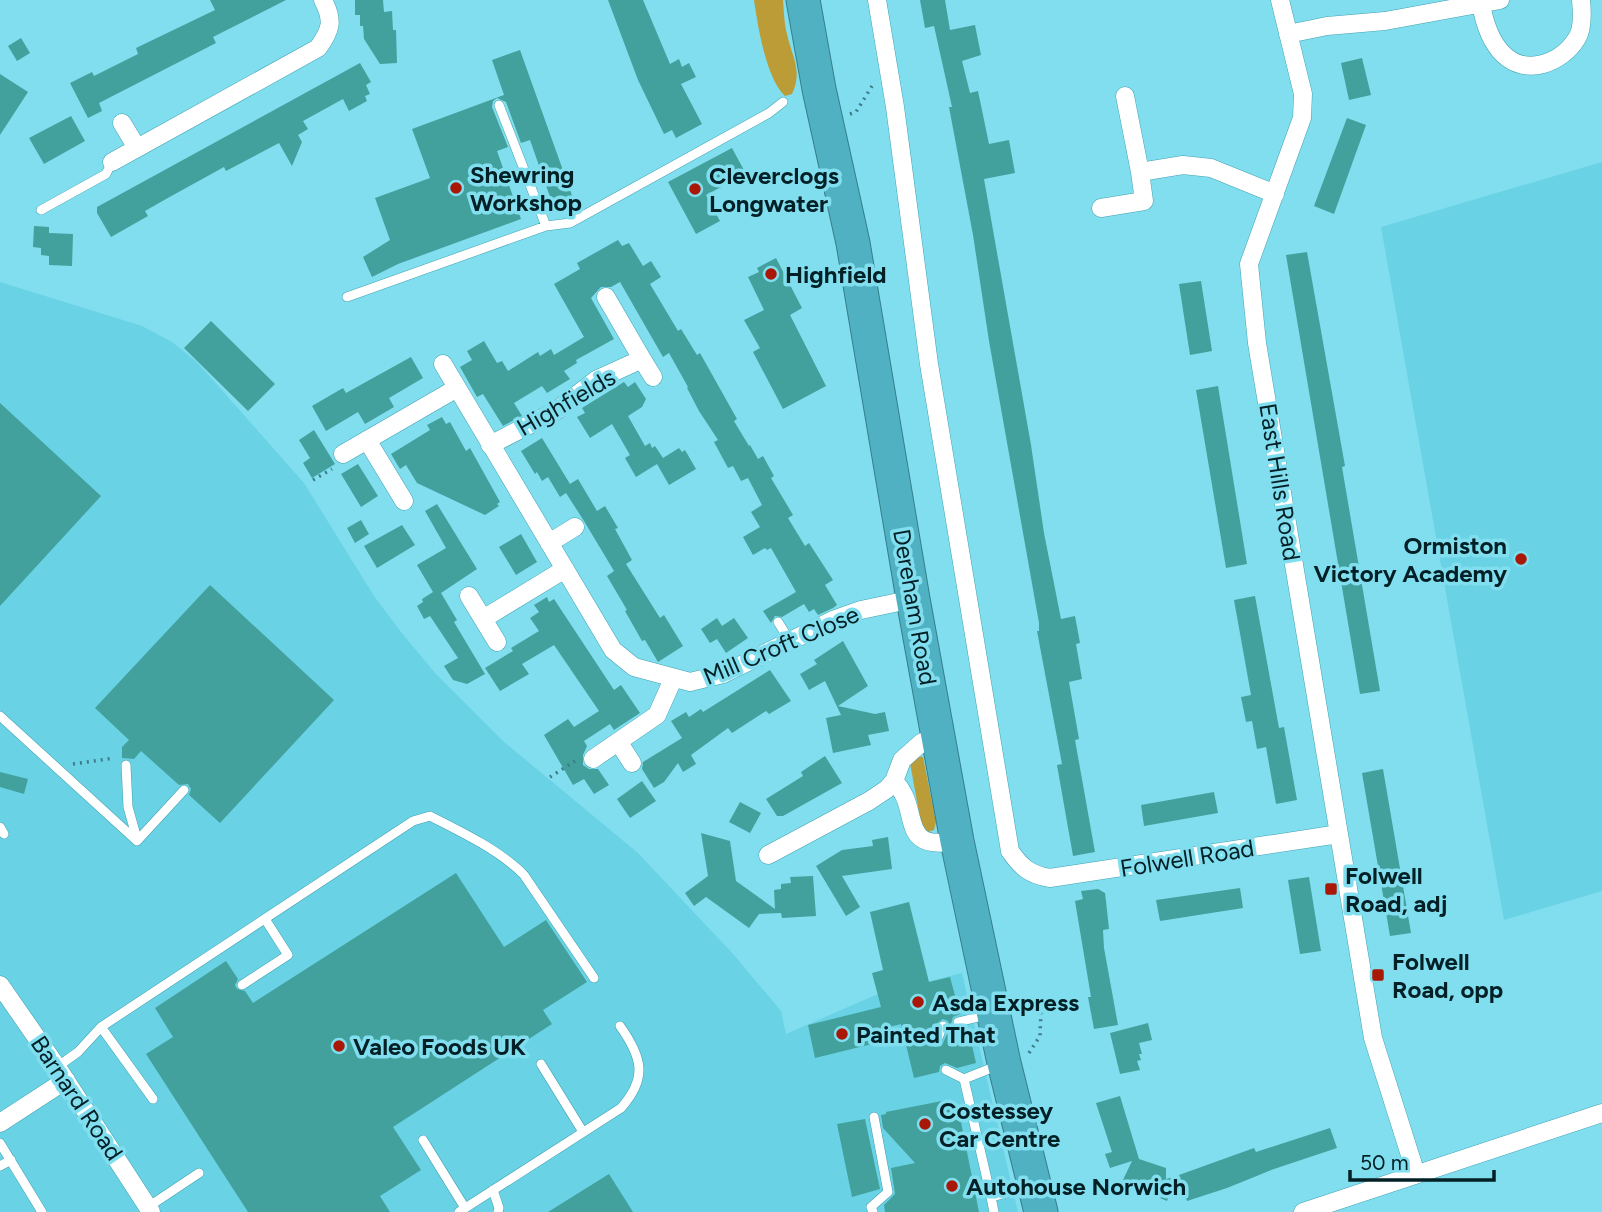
<svg xmlns="http://www.w3.org/2000/svg" width="1602" height="1212" font-family="Figtree,sans-serif">
  <rect width="100%" height="100%" fill="#81deef"/>
  <path fill="#69d2e5" d="M1602 162V891L1504 920 1381 227Z
    M0 282 142 326 172 342 197 362 304 483 374 596 401 632 436 674 503 741 638 853 734 955 781 1011 786 1034 878 994 962 973 1018 1212H0Z"/>
  <path fill="#bc9c36" d="M754 0H783C784 11 784 23 787 34 792 57 803 71 792 94L785 96C766 78 758 27 754 0Z
    M916 756 923 757 936 822 934 830 928 832 921 823 910 763Z"/>
  <path fill="#42a19c" fill-rule="evenodd" d="M210 0H286L213 37 216 43 99 103 102 111 88 118 70 83 92 72 94 76 138 54 136 48 215 10Z
    M355 0H383L384 12 392 11 393 30H396L397 63 380 64 364 39 363 26H360V15H355Z
    M608 0H643L670 64 679 59 682 67 689 63 696 77 681 84 702 124 676 138 672 130 664 134 638 80Z
    M920 0H945L950 30 975 25 981 55 962 61 970 93 978 91 989 144 1009 140 1015 173 984 179 1031 445 1044 533 1061 619 1075 616 1080 643 1076 644 1082 679 1069 682 1079 739 1075 740 1095 852 1073 856 1057 765 1062 764 1037 631H1039V623L989 341 973 235 949 107H952L934 26 925 28Z
    M21 38 30 53 17 61 8 46Z
    M520 50 575 204 555 211 530 140 521 143 506 102 497 98 493 101 492 107 508 147 497 151 521 219 398 264 372 277 363 257 390 240 375 198 430 178 412 129 504 95 492 60Z
    M1362 58 1371 95 1349 100 1341 63Z
    M360 63 371 82 366 85 370 94 365 96 367 101 349 111 343 99 303 121 308 129 298 135 302 142 292 166 279 143 226 171 224 167 166 199 145 211 148 216 111 237 97 213V207Z
    M0 74 28 92 0 135Z
    M71 116 85 141 44 164 29 138Z
    M1347 118 1366 125 1334 214 1314 206Z
    M732 148 746 174 706 195 720 221 696 234 668 182Z
    M34 226 49 227V233L73 234 72 266 49 265V256L41 255V248L33 247Z
    M618 240 622 246 629 243 643 266 651 261 661 277 650 284 678 331 681 329 697 355 700 353 737 419 734 421 749 446 750 445 758 459 763 456 774 476 771 478 793 515 788 518 805 546 809 543 833 580 825 585 837 605 833 608 818 615 814 609 809 612 804 604 782 617 775 616 771 623 763 611 796 592 771 548 767 550 765 548 753 555 743 537 760 527 751 512 762 505 748 478 741 481 733 466 728 468 714 442 718 440 699 411 687 388 688 387 669 353 663 357 620 282 611 287H601L591 298 614 339 576 360 577 363 564 371 570 379 547 393 542 386 514 403 522 416 503 426 483 394 477 397 460 367 472 360 467 351 484 341 497 363 502 361 508 371 538 352 540 356 551 349 554 355 584 337 554 284 580 269 577 263Z
    M1307 252 1345 466 1342 467 1380 691 1360 694 1286 255Z
    M776 258 802 308 790 315 826 386 783 409 753 352 760 348 744 320 764 310 748 277 759 272 757 268Z
    M1201 281 1212 351 1190 355 1179 284Z
    M211 321 275 384 248 411 184 348Z
    M411 357 423 378 389 398 394 407 365 424 358 412 326 431 312 406 343 388 346 393Z
    M624 382 628 387 635 382 646 399 642 407 628 416 645 446 650 443 652 448 655 446 663 458 679 448 682 452 685 450 696 469 669 485 657 464 636 477 625 458 630 455 612 424 590 438 577 417 585 413 582 408Z
    M1218 386 1247 564 1226 568 1196 390Z
    M0 403 101 496 0 606Z
    M442 417 446 424 450 422 466 451 470 448 500 502 497 504 499 506 485 515 417 483 406 465 400 469 391 454 430 430 427 425Z
    M314 430 335 464 312 478 303 463 310 458 299 440Z
    M542 438 570 484 578 479 597 511 605 506 618 528 615 529 632 560 626 564 660 618 664 615 683 646 658 662 645 640 642 641 625 611 627 610 607 576 614 571 584 521 566 493 560 497 548 477 542 481 537 472 535 474 521 451Z
    M358 464 378 496 361 507 341 474Z
    M437 504 477 569 441 593 457 620 454 622 485 674 467 684 453 680 444 666 458 658 430 616 424 619 417 606 423 602 422 599 433 592 417 565 446 548 425 511Z
    M361 520 369 534 355 543 347 528Z
    M402 525 415 545 377 568 364 546Z
    M521 534 537 562 516 575 499 547Z
    M210 585 334 700 220 823 189 795 191 789 188 784 179 785 141 751 134 759 122 758V747L129 740 95 708Z
    M1255 596 1279 728 1284 727 1297 800 1276 804 1266 747 1257 749 1252 721 1246 722 1241 697 1251 695 1234 600Z
    M547 597 549 602 554 599 614 690 621 685 640 713 614 730 610 724 584 741 587 746 583 755V765L589 769H598L609 785 594 794 584 779 573 785 544 735 568 719 574 727 599 711 554 645 522 664 529 674 500 691 485 668 513 651 511 648 539 631 530 618 539 612 534 605Z
    M717 618 722 626 734 618 748 638 726 653 717 639 710 643 701 629Z
    M843 641 868 686 838 706 875 714 885 712 889 731 868 735 871 745 833 753 826 718 841 715 825 681 809 690 800 674 817 664 814 660Z
    M770 670 791 701 769 714 766 711 732 733 728 728 691 755 696 764 683 772 678 763 664 782 654 788 642 769 643 762 682 738 671 721 686 712 689 717 701 709 703 712Z
    M825 756 842 783 783 816H777L766 799 803 776 801 772Z
    M1383 769 1411 933 1390 936 1362 773Z
    M0 772 28 779 24 794 0 787Z
    M642 781 656 801 630 818 617 799Z
    M1214 792 1218 813 1144 826 1141 805Z
    M740 802 761 813 750 833 729 822Z
    M701 833 730 841 736 881 775 909 774 890 781 889V884L791 883 790 877 813 876 816 916 782 918 781 913 759 914 749 928 706 897 694 906 685 893 708 876Z
    M888 837 892 869 842 876 860 907 846 916 816 866 842 850 873 846 872 840Z
    M456 873 504 947 546 920 587 982 543 1010 552 1024 393 1127 421 1170 380 1196 390 1212H248L146 1054 173 1037 155 1008 226 961 238 979 235 985 237 989 245 991 253 1003Z
    M1309 877 1321 951 1300 954 1288 880Z
    M1240 888 1243 908 1160 921 1156 900Z
    M1098 889 1105 893 1106 901 1109 929 1103 930 1104 948 1118 1025 1094 1029 1088 997H1091L1075 901 1083 899 1081 891Z
    M909 902 929 982 950 977 960 1014 953 1017 951 1024 955 1028H963L965 1033 969 1032 976 1063 957 1068 945 1063 940 1066 939 1072 914 1078 901 1024 873 1031 876 1043 815 1058 808 1025 881 1007 872 973 883 970 870 912ZM943 1019 948 1021 950 1028 942 1045 935 1047 931 1044V1037L937 1023Z
    M1148 1023 1152 1040 1139 1043 1142 1054H1139L1141 1060 1137 1061 1140 1070 1120 1074 1110 1033Z
    M1120 1096 1139 1159 1166 1168V1179L1177 1176 1167 1201 1122 1182 1132 1161 1110 1168 1105 1154 1112 1152 1096 1103Z
    M947 1100 949 1109 958 1107 979 1212H885L884 1205 895 1194 891 1168 915 1163 883 1128 881 1115 886 1114V1112Z
    M865 1119 880 1189 852 1197 837 1124Z
    M1330 1128 1337 1148 1274 1169 1227 1188 1187 1201 1179 1175 1254 1148 1256 1152Z
    M609 1174 633 1212H548Z"/>
  <g fill="none" stroke-linecap="round" stroke-linejoin="round">
    <g stroke="#41a2b2" stroke-width="10">
      <path id="lane" d="M499 105 546 226
        M41 210 106 174 112 162
        M347 297 546 226 570 223 769 113 783 102
        M778 622 790 641
        M0 716 137 841 184 790
        M126 765 128 807 137 839
        M0 827 4 834
        M242 985 288 955 265 919
        M958 1022 987 1015
        M101 1027 153 1099
        M937 1040 943 1026
        M541 1064 583 1132
        M999 1065 964 1079 991 1197 1030 1187
        M57 1067 78 1052 101 1027 413 821 430 816C460 831 501 851 524 875L594 978
        M946 1070 964 1079
        M423 1140 465 1208
        M0 1143 42 1212
        M0 1166 11 1160
        M493 1190 499 1208 498 1212
        M991 1197 994 1212
        M148 1207 199 1173
        M459 1212 621 1108C648 1078 642 1057 620 1026
        M873 1212 871 1207 888 1192 874 1117"/>
    </g>
    <g stroke="#41a2b2" stroke-width="19">
      <path id="street" d="M877 0 895 107 929 364 1010 851C1021 867 1030 875 1050 878L1339 834
        M1280 0 1303 94 1302 118 1249 264 1257 343 1373 1038 1416 1174
        M1481 4C1484 21 1489 40 1503 54 1526 77 1562 63 1577 38 1583 29 1582 10 1581 0
        M1288 34 1327 26 1385 21 1500 0
        M1125 96 1140 172 1183 165 1211 168 1275 194
        M122 123 137 148
        M112 162 318 48C331 30 334 21 323 0
        M1101 208 1144 201 1140 172
        M642 359 653 377
        M443 364 613 650 634 667 690 682 723 674 833 620 861 610 913 599
        M367 440 404 501
        M490 445 556 411 596 380 642 359 606 297
        M343 454 457 388
        M549 543 575 527
        M469 596 483 619
        M497 642 483 619 565 569
        M619 743 632 763
        M593 759 657 715 673 679
        M894 781C923 810 895 852 957 841
        M768 855 869 801 887 789 894 781 902 760 921 743 938 735
        M0 985 57 1067 151 1212
        M0 1123 66 1080
        M1303 1212 1602 1113"/>
    </g>
    <g stroke="#357e8b" stroke-width="35">
      <path id="highway" d="M803 0 819 89 853 243 913 599 957 841 1004 1063 1041 1212"/>
    </g>
    <path stroke="#3f7c87" stroke-width="3.5" stroke-dasharray="2 5" stroke-linecap="butt" d="M850 114 856 112 872 86
      M313 480 332 469
      M73 764 114 758
      M550 777 575 761
      M1029 1053 1040 1036 1041 1009"/>
    <use href="#lane" stroke="#fff" stroke-width="9"/>
    <use href="#street" stroke="#fff" stroke-width="18"/>
    <use href="#highway" stroke="#50b1c2" stroke-width="33"/>
  </g>
  <g fill="#a91807" stroke="#81deef" stroke-width="2.5">
    <circle cx="456" cy="188" r="7"/>
    <circle cx="695" cy="189" r="7"/>
    <circle cx="771" cy="274" r="7"/>
    <circle cx="1521" cy="559" r="7"/>
    <rect x="1324" y="882" width="14" height="14" rx="3.5"/>
    <rect x="1371" y="968" width="14" height="14" rx="3.5"/>
    <circle cx="918" cy="1002" r="7"/>
    <circle cx="842" cy="1034" r="7"/>
    <circle cx="339" cy="1046" r="7"/>
    <circle cx="925" cy="1124" r="7"/>
    <circle cx="952" cy="1186" r="7"/>
  </g>
  <g text-anchor="middle" dominant-baseline="central" stroke-width="7" stroke-linejoin="round" paint-order="stroke">
    <g font-size="24" font-weight="bold" fill="#022025" stroke="#81deef" text-anchor="start">
      <text x="470" y="174">Shewring<tspan x="470" dy="28">Workshop</tspan></text>
      <text x="709" y="175">Cleverclogs<tspan x="709" dy="28">Longwater</tspan></text>
      <text x="785" y="274">Highfield</text>
      <text x="1507" y="545" text-anchor="end">Ormiston<tspan x="1507" dy="28">Victory Academy</tspan></text>
      <text x="1345" y="875">Folwell<tspan x="1345" dy="28">Road, adj</tspan></text>
      <text x="1392" y="961">Folwell<tspan x="1392" dy="28">Road, opp</tspan></text>
      <text x="932" y="1002">Asda Express</text>
      <text x="856" y="1034">Painted That</text>
      <text x="353" y="1046">Valeo Foods UK</text>
      <text x="939" y="1110">Costessey<tspan x="939" dy="28">Car Centre</tspan></text>
      <text x="966" y="1186">Autohouse Norwich</text>
    </g>
    <g font-size="24" fill="#022025" stroke="#81deef">
      <text transform="translate(566 402) rotate(-30)">Highfields</text>
      <text transform="translate(1280 482) rotate(81)">East Hills Road</text>
      <text transform="translate(915 607) rotate(80)">Dereham Road</text>
      <text transform="translate(781 645) rotate(-23)">Mill Croft Close</text>
      <text transform="translate(1187 858) rotate(-9)">Folwell Road</text>
      <text transform="translate(77 1098) rotate(56)">Barnard Road</text>
    </g>
  </g>
  <path d="M1350 1170v10h144v-10" fill="none" stroke="#022025" stroke-width="3.5"/>
  <text x="1360" y="1170" font-size="21" fill="#022025" stroke="#81deef" stroke-width="5" paint-order="stroke">50 m</text>
</svg>
